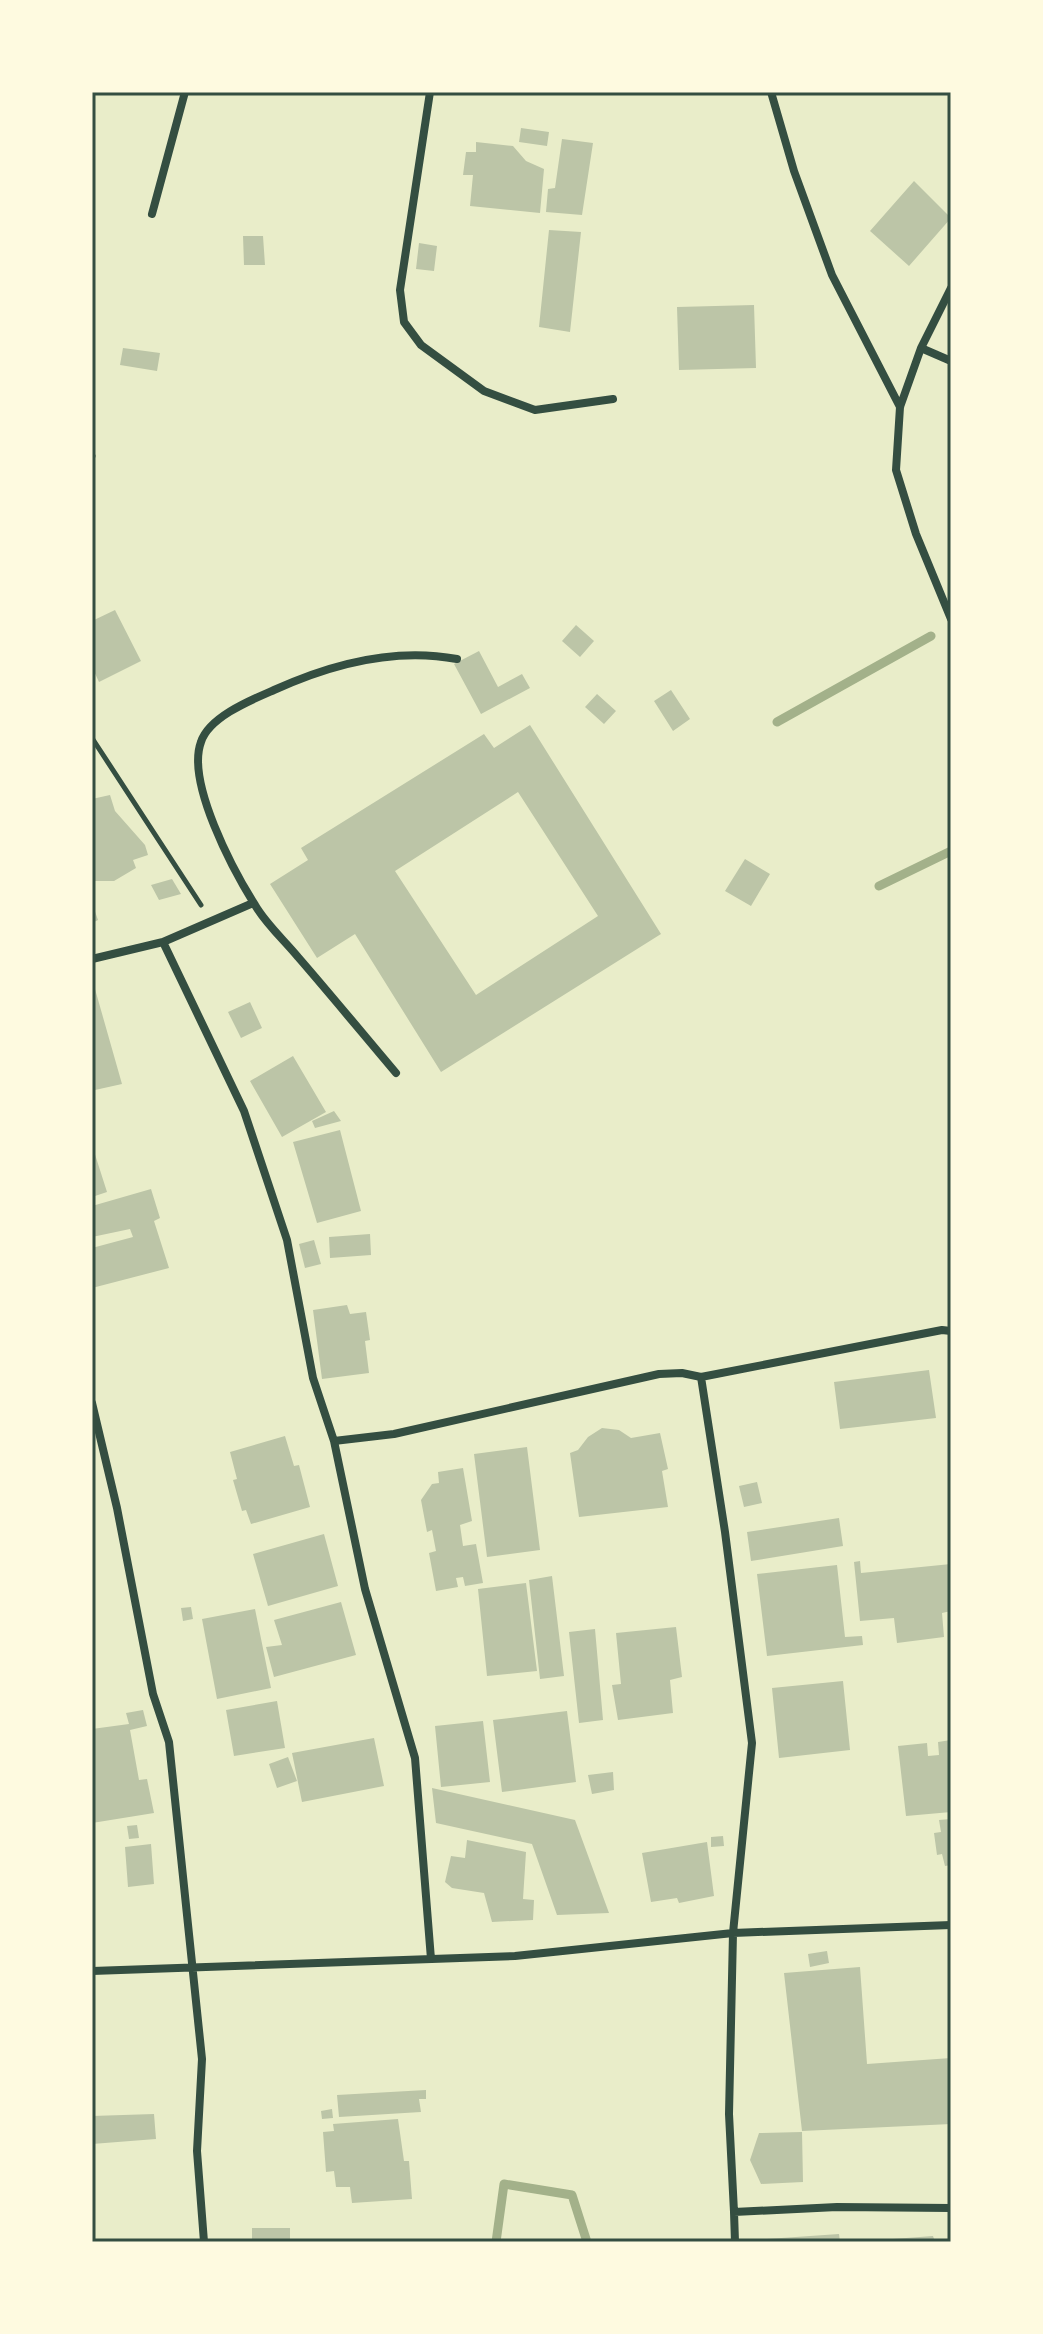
<svg xmlns="http://www.w3.org/2000/svg" width="1043" height="2334" font-family="'Fira Sans Condensed',sans-serif">
  <rect width="100%" height="100%" fill="#e9edc9"/>
  <g fill="none" stroke-linecap="round" stroke-linejoin="round">
    <path stroke="#a3b18a" stroke-width="9" d="M777 722 931 636
      M879 886 951 851
      M496 2242 504 2184 572 2195 587 2242"/>
  </g>
  <path fill="#bcc5a7" fill-rule="evenodd" d="M521 128 549 132 547 146 519 142Z
    M562 139 593 143 582 215 546 212 548 189 555 188Z
    M476 142 513 146 526 161 544 169 540 213 470 206 473 175H463L466 152H476Z
    M914 181 951 218 909 266 870 231Z
    M549 230 581 232 570 332 539 327Z
    M243 236H263L265 265H244Z
    M419 243 437 246 434 271 416 269Z
    M754 305 756 368 679 370 677 307Z
    M123 348 160 353 157 371 120 365Z
    M115 610 141 661 99 682 92 667V621Z
    M576 625 594 641 580 657 562 641Z
    M479 651 498 687 522 674 530 688 481 714 454 664Z
    M671 690 690 719 673 731 654 701Z
    M597 694 616 711 604 724 585 707Z
    M530 725 661 934 441 1072 355 934 317 958 270 884 308 860 301 848 484 734 494 748ZM518 792 598 916 476 995 395 871Z
    M110 795 115 811 145 845 148 855 133 860 136 868 114 881H92V799Z
    M745 859 770 874 751 906 725 891Z
    M172 879 181 894 159 900 151 885Z
    M92 903 98 920 92 923Z
    M93 982 122 1084 95 1090 92 1080Z
    M250 1002 262 1028 241 1038 228 1012Z
    M293 1056 326 1112 282 1137 250 1081Z
    M334 1111 341 1121 315 1128 312 1121Z
    M340 1130 361 1211 317 1223 293 1142Z
    M92 1145 107 1192 92 1197Z
    M151 1189 160 1218 154 1221 169 1268 92 1288V1248L133 1237 130 1229 92 1237V1206Z
    M370 1234 371 1255 330 1258 329 1237Z
    M314 1240 321 1264 305 1268 299 1244Z
    M347 1305 350 1314 366 1312 370 1340 365 1341 369 1373 322 1379 313 1310Z
    M929 1370 936 1418 840 1429 834 1382Z
    M602 1428 619 1430 631 1438 660 1433 668 1469 662 1471 668 1507 579 1517 570 1453 578 1450 588 1437Z
    M285 1436 294 1466 299 1465 310 1507 251 1524 246 1510 242 1511 233 1480 237 1479 230 1452Z
    M527 1447 540 1550 487 1557 474 1454Z
    M463 1468 472 1521 460 1525 463 1546 476 1544 483 1583 465 1586 463 1577 456 1578 458 1587 436 1591 429 1553 436 1551 432 1530 427 1532 421 1500 432 1484 439 1483 438 1472Z
    M757 1482 762 1503 744 1507 739 1486Z
    M839 1518 843 1546 751 1561 747 1532Z
    M324 1534 338 1586 268 1606 253 1554Z
    M860 1561 861 1573 951 1564V1611L942 1613 944 1637 897 1643 894 1618 860 1621 854 1562Z
    M837 1565 845 1637 862 1636 863 1645 767 1656 757 1574Z
    M552 1576 564 1676 540 1679 529 1580Z
    M526 1583 537 1671 487 1676 478 1589Z
    M341 1602 356 1655 274 1677 266 1647 282 1645 274 1620Z
    M191 1607 193 1619 183 1621 181 1608Z
    M255 1609 271 1688 217 1699 202 1619Z
    M676 1627 682 1677 670 1680 673 1713 618 1720 612 1685 621 1684 616 1633Z
    M595 1629 603 1720 579 1723 569 1632Z
    M843 1681 850 1750 779 1758 772 1688Z
    M277 1701 285 1748 234 1756 226 1710Z
    M143 1710 147 1726 130 1730 139 1780 147 1779 154 1813 92 1823V1729L129 1724 126 1713Z
    M567 1711 576 1782 502 1792 493 1720Z
    M483 1721 490 1782 441 1787 435 1726Z
    M374 1738 384 1786 302 1802 292 1753Z
    M951 1740V1812L906 1816 898 1746 927 1743 928 1756 939 1755 938 1742Z
    M288 1757 297 1781 277 1788 269 1764Z
    M613 1772 614 1790 592 1794 588 1775Z
    M432 1788 575 1820 609 1913 557 1915 532 1844 436 1823Z
    M951 1819V1865L945 1866 942 1854 937 1855 934 1833 941 1832 939 1820Z
    M137 1825 139 1838 129 1839 127 1826Z
    M723 1836 724 1846 711 1847V1837Z
    M467 1840 526 1852 523 1899 534 1900 533 1920 492 1922 484 1893 452 1888 445 1882 451 1856 465 1858Z
    M707 1842 714 1896 679 1903 677 1898 651 1902 642 1853Z
    M151 1844 154 1884 128 1887 125 1847Z
    M827 1951 829 1963 810 1967 808 1954Z
    M860 1967 867 2064 951 2058V2124L802 2131 784 1973Z
    M426 2090V2099H419L421 2112 339 2117 337 2095Z
    M332 2109 333 2118 322 2119 321 2111Z
    M154 2114 156 2139 92 2144V2116Z
    M398 2119 404 2161H409L412 2199 352 2203 350 2187H336L334 2171 326 2172 323 2132 334 2131 333 2124Z
    M802 2132 803 2182 761 2184 750 2160 759 2133Z
    M252 2228H290V2242H252Z
    M839 2234 840 2242H767V2239Z
    M933 2236 935 2242H893V2239Z"/>
  <g fill="none" stroke-linecap="round" stroke-linejoin="round">
    <path stroke="#344e41" stroke-width="5" d="M92 460 93 456
      M92 738 201 905"/>
    <path stroke="#344e41" stroke-width="8" d="M430 92 400 290 404 322 421 345 484 391 535 410 613 399
      M771 92 794 171 832 275 900 407
      M152 214 185 92
      M951 288 921 348 900 407 896 470 916 534 951 619
      M921 348 951 361
      M163 942 253 903
      M92 959 163 942 244 1111 287 1240 313 1378 334 1441 365 1589 415 1758 431 1959
      M396 1073C363 1034 331 995 298 957 284 940 266 924 255 905 233 870 186 782 201 742 209 717 251 700 274 690 331 664 394 647 457 659
      M701 1377 725 1532 752 1743 733 1933 729 2114 734 2212 837 2207 951 2208
      M92 1403 117 1508 153 1694 169 1742 202 2059 197 2151 204 2242
      M334 1441 394 1434 659 1374 682 1373 701 1377 942 1330 951 1331
      M92 1971 515 1956 733 1933 951 1925
      M734 2212 735 2242"/>
  </g>
  <rect width="1043" height="2334" fill="none" stroke="#fefae0" stroke-width="188"/>
  <rect x="94" y="94" width="855" height="2146" fill="none" stroke="#344e41" stroke-width="3"/>
</svg>
